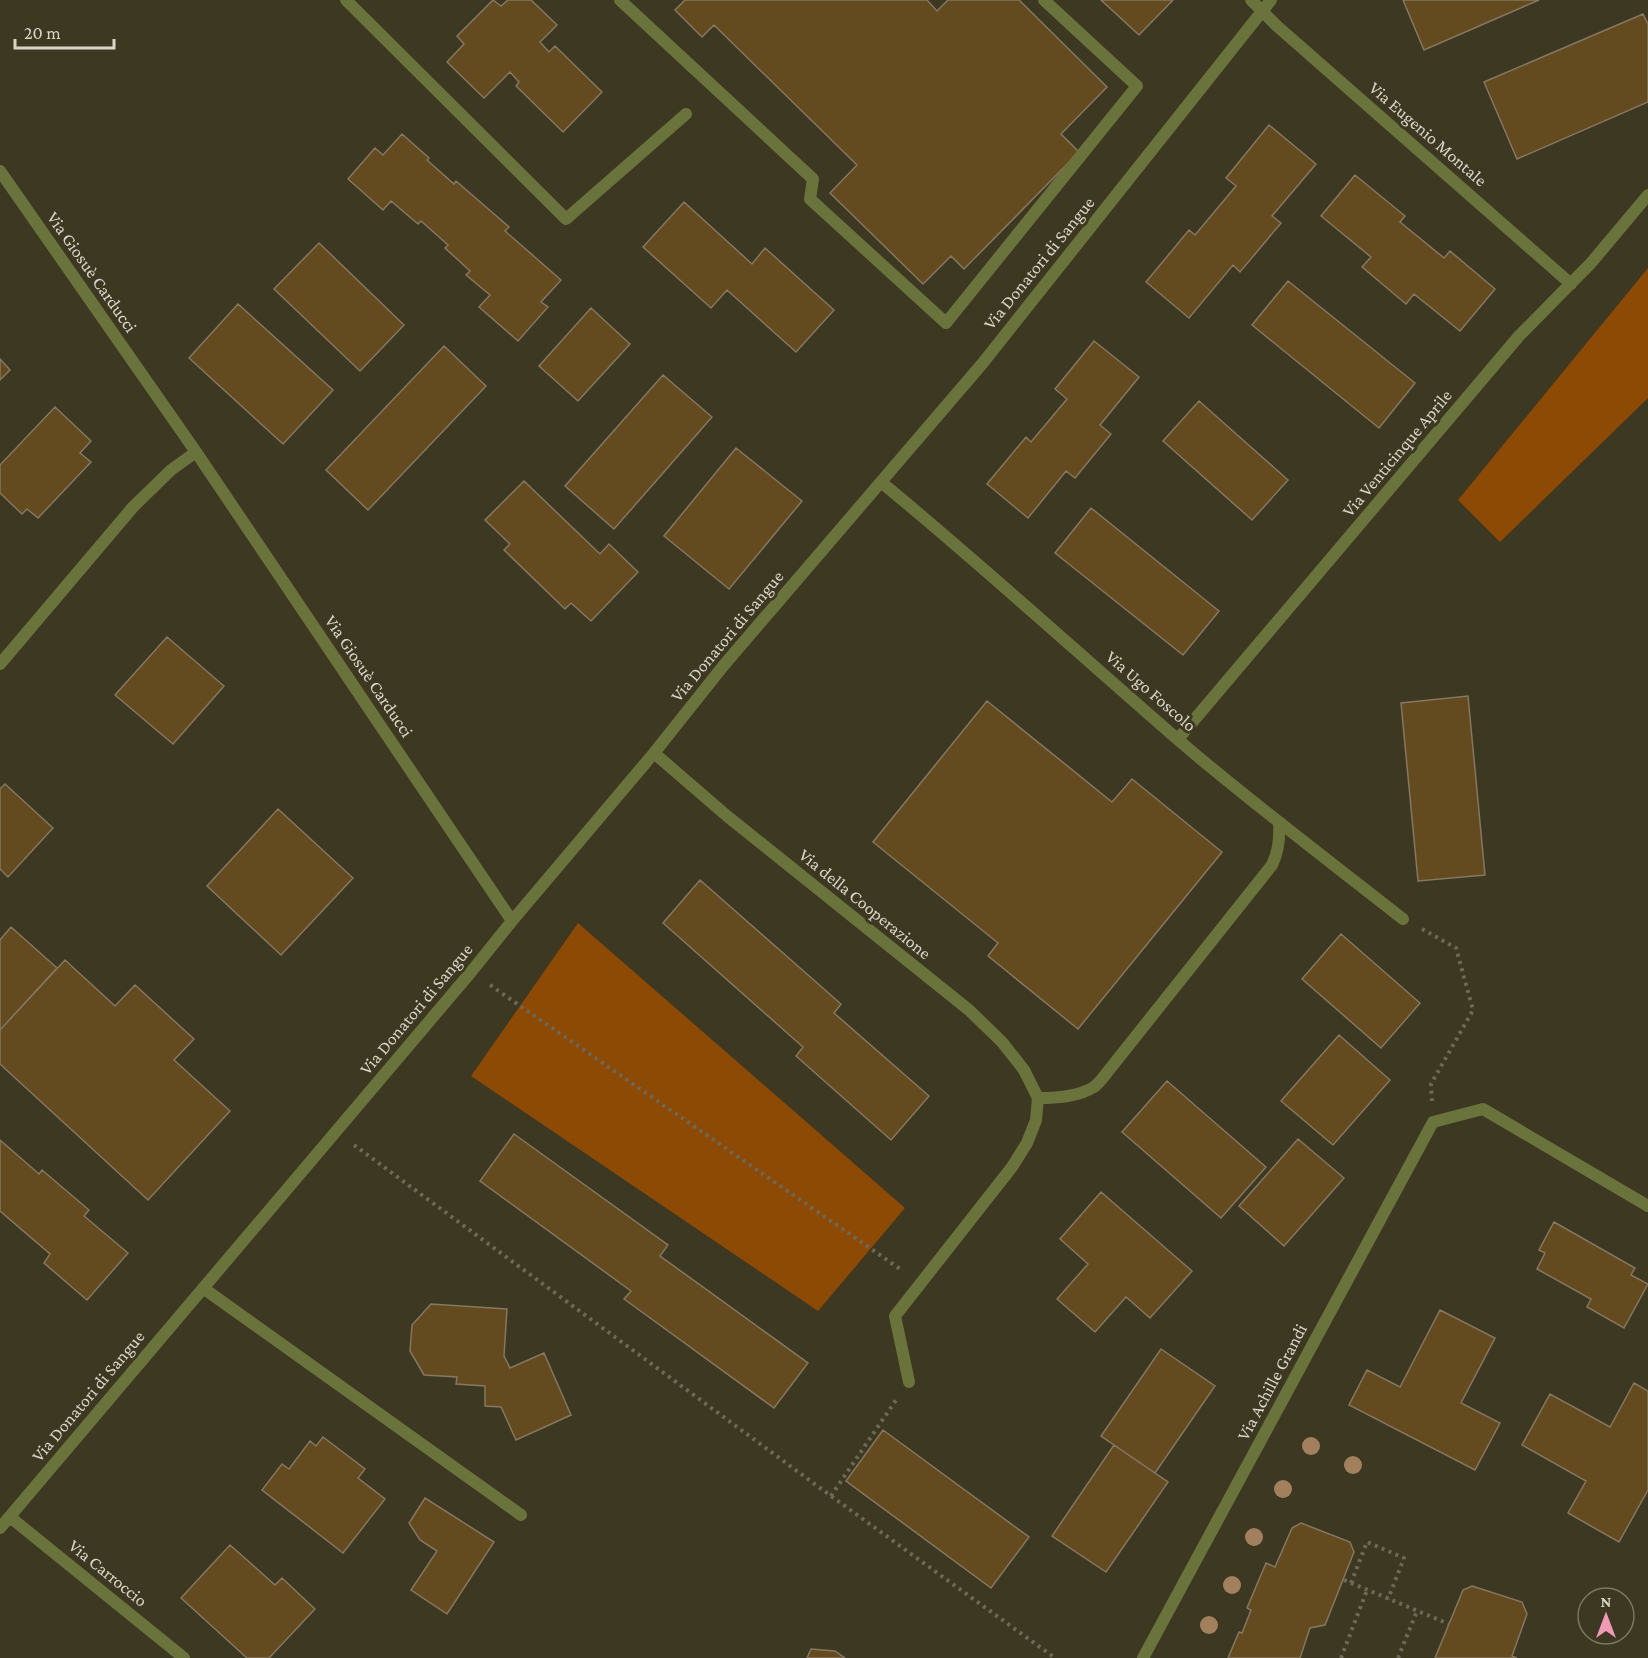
<svg xmlns="http://www.w3.org/2000/svg" width="1648" height="1658" font-family="'Crimson Pro',serif">
  <rect width="100%" height="100%" fill="#3d3822"/>
  <path fill="#8c4a05" d="M1648 268V398L1500 542 1458 500Z
    M578 923 905 1208 818 1311 471 1076Z"/>
  <path fill="#644a1f" stroke="#857761" stroke-width="1.5" d="M493 0 501 6 508 0H531L557 25 540 42 549 52 555 46 602 92 563 132 516 86 519 82 510 72 484 98 447 62 464 44 457 36Z
    M685 0H927L937 11 948 0H1019L1107 87 1061 134 1079 152 964 269 951 256 923 284 830 193 857 165 714 25 702 37 675 10Z
    M1101 0H1173L1139 35Z
    M1403 0H1539L1424 50Z
    M1643 14 1648 24V102L1517 159 1484 82Z
    M1269 125 1316 164 1272 216 1281 223 1240 272 1233 265 1189 318 1146 282 1189 230 1195 235 1236 186 1226 178Z
    M402 134 429 158 427 160 454 184 456 181 509 227 505 231 561 280 541 302 548 307 518 341 479 307 490 295 466 275 470 271 445 248 448 245 421 221 418 224 391 201 383 210 348 179 375 148 383 155Z
    M1355 175 1405 216 1400 222 1444 258 1450 251 1495 289 1460 331 1414 294 1406 304 1362 267 1371 257 1321 216Z
    M684 202 752 264 765 248 834 310 796 352 727 290 711 308 643 247Z
    M319 243 404 325 360 371 274 289Z
    M1288 281 1415 383 1379 428 1252 325Z
    M238 304 333 390 283 444 189 358Z
    M591 308 630 344 578 401 539 366Z
    M1094 341 1139 377 1100 425 1111 434 1075 478 1066 471 1028 518 987 484 1026 437 1031 442 1067 399 1055 389Z
    M444 346 486 386 368 510 326 470Z
    M0 359 10 370 0 380Z
    M663 375 712 417 614 529 565 486Z
    M1199 401 1288 480 1252 520 1163 441Z
    M55 407 91 441 80 453 91 462 38 518 27 509 22 514 0 493V465Z
    M736 448 802 501 729 589 664 536Z
    M524 481 600 554 609 544 638 572 591 621 571 603 565 609 504 550 510 544 485 520Z
    M1091 508 1219 611 1183 655 1055 553Z
    M167 637 224 686 173 744 115 695Z
    M1468 696 1485 875 1418 881 1401 703Z
    M987 701 1112 802 1132 779 1222 852 1078 1029 988 956 998 943 873 842Z
    M5 784 53 828 8 877 0 869V789Z
    M278 809 353 878 281 955 207 886Z
    M700 880 841 1004 834 1013 929 1096 891 1140 796 1056 803 1047 663 923Z
    M11 927 57 968 0 1030V940Z
    M1341 934 1420 1003 1381 1048 1302 979Z
    M65 960 115 1006 135 985 194 1039 174 1060 230 1111 148 1200 0 1064V1030Z
    M1339 1035 1390 1080 1333 1145 1281 1101Z
    M1167 1081 1266 1167 1221 1218 1122 1132Z
    M514 1134 668 1245 660 1256 808 1363 774 1408 624 1299 631 1291 480 1181Z
    M1298 1139 1344 1178 1284 1246 1239 1206Z
    M0 1140 39 1174 42 1170 89 1210 84 1216 128 1253 87 1300 44 1263 50 1254 0 1211Z
    M1101 1192 1192 1271 1150 1318 1126 1297 1095 1332 1057 1299 1088 1264 1060 1239Z
    M1554 1222 1635 1268 1631 1275 1648 1284 1624 1328 1587 1307 1591 1299 1537 1269 1545 1253 1539 1250Z
    M431 1304 507 1309 504 1356 510 1368 544 1353 571 1415 516 1440 501 1407 485 1406V1386L456 1384 457 1377 424 1375 410 1351 412 1325Z
    M1440 1310 1495 1338 1461 1403 1500 1423 1475 1470 1349 1405 1367 1370 1400 1387Z
    M1161 1349 1215 1386 1155 1473 1101 1436Z
    M1634 1383 1648 1391V1490L1619 1542 1568 1513 1586 1481 1522 1445 1550 1394 1610 1427Z
    M883 1430 1029 1537 991 1588 846 1481Z
    M323 1437 365 1469 358 1478 385 1499 343 1553 262 1490 282 1464 289 1469 310 1441 316 1446Z
    M1114 1445 1168 1482 1106 1572 1052 1536Z
    M425 1498 494 1542 447 1614 411 1590 437 1551 420 1540 409 1523Z
    M1301 1523 1350 1542 1354 1552 1325 1625 1310 1628 1300 1658H1228L1239 1632 1242 1633 1251 1610 1247 1608 1266 1563 1275 1567 1292 1528Z
    M230 1545 275 1585 282 1578 315 1609 269 1658H247L181 1598Z
    M1472 1586 1522 1602 1527 1614 1512 1656 1517 1658H1435L1463 1590Z
    M811 1649 835 1651 845 1658H807Z"/>
  <g fill="none" stroke-linecap="round" stroke-linejoin="round">
    <path stroke="#6e6956" stroke-width="4" stroke-dasharray="3 4.5" stroke-linecap="butt" d="M1422 929 1456 948 1473 1010 1431 1084 1432 1101
      M490 985 903 1271
      M354 1145 831 1496 1055 1658
      M831 1496 896 1400
      M1344 1580 1449 1624
      M1351 1583 1367 1542 1404 1558 1388 1599
      M1341 1658 1367 1590
      M1398 1658 1417 1611"/>
    <path stroke="#6a733c" stroke-width="12" d="M346 0 566 219 686 114
      M620 0 813 179 810 199 946 323 1137 86 1044 0"/>
    <path stroke="#6a733c" stroke-width="12" d="M1251 0 1277 26 1571 284
      M0 171 196 452 512 921
      M881 482C982 565 1078 653 1176 738 1249 801 1327 859 1403 919
      M0 664 133 507 171 470 196 452
      M1178 739 1519 336 1591 263 1648 195
      M654 753 727 816 969 1010 1002 1042 1024 1070 1038 1098 1036 1120 1027 1143 1012 1167 895 1316 909 1382
      M1038 1098C1056 1098 1078 1097 1094 1087 1101 1082 1107 1072 1113 1065L1272 865C1279 851 1280 838 1279 822
      M203 1288 521 1515
      M10 1517 184 1658
      M0 1528 471 972 512 921 654 753 724 665 982 364 1271 0
      M1143 1658 1433 1122 1483 1109 1648 1206"/>
  </g>
  <g fill="#a2805e">
    <circle cx="1311" cy="1446" r="9"/>
    <circle cx="1353" cy="1465" r="9"/>
    <circle cx="1283" cy="1489" r="9"/>
    <circle cx="1254" cy="1537" r="9"/>
    <circle cx="1232" cy="1585" r="9"/>
    <circle cx="1209" cy="1625" r="9"/>
  </g>
  <g text-anchor="middle" dominant-baseline="central" stroke-width="6" stroke-linejoin="round" paint-order="stroke">
    <g font-size="18" fill="#d8d5c8" stroke="#3d3822">
      <text transform="translate(1428 134) rotate(41)">Via Eugenio Montale</text>
      <text transform="translate(1039 263) rotate(-51)">Via Donatori di Sangue</text>
      <text transform="translate(92 272) rotate(55)">Via Giosuè Carducci</text>
      <text transform="translate(1397 453) rotate(-50)">Via Venticinque Aprile</text>
      <text transform="translate(727 636) rotate(-50)">Via Donatori di Sangue</text>
      <text transform="translate(369 676) rotate(56)">Via Giosuè Carducci</text>
      <text transform="translate(1151 691) rotate(41)">Via Ugo Foscolo</text>
      <text transform="translate(865 904) rotate(39)">Via della Cooperazione</text>
      <text transform="translate(416 1009) rotate(-50)">Via Donatori di Sangue</text>
      <text transform="translate(1272 1382) rotate(-62)">Via Achille Grandi</text>
      <text transform="translate(88 1396) rotate(-50)">Via Donatori di Sangue</text>
      <text transform="translate(108 1573) rotate(39)">Via Carroccio</text>
    </g>
  </g>
  <g transform="translate(1606 1616)"><circle r="28" fill="#3d3822" stroke="#7b7764" stroke-width="1.5"/>
  <path d="M0-4.5L10 22L0 15L-10 22Z" fill="#ef9ab7"/>
  <text y="-9" font-size="16" font-weight="bold" text-anchor="middle" fill="#d8d5c8">N</text>
  </g>
  <path d="M15 39v9h99v-9" fill="none" stroke="#d8d5c8" stroke-width="3"/>
  <text x="24" y="39" font-size="18" fill="#d8d5c8" stroke="#3d3822" stroke-width="4.5" paint-order="stroke">20 m</text>
</svg>
